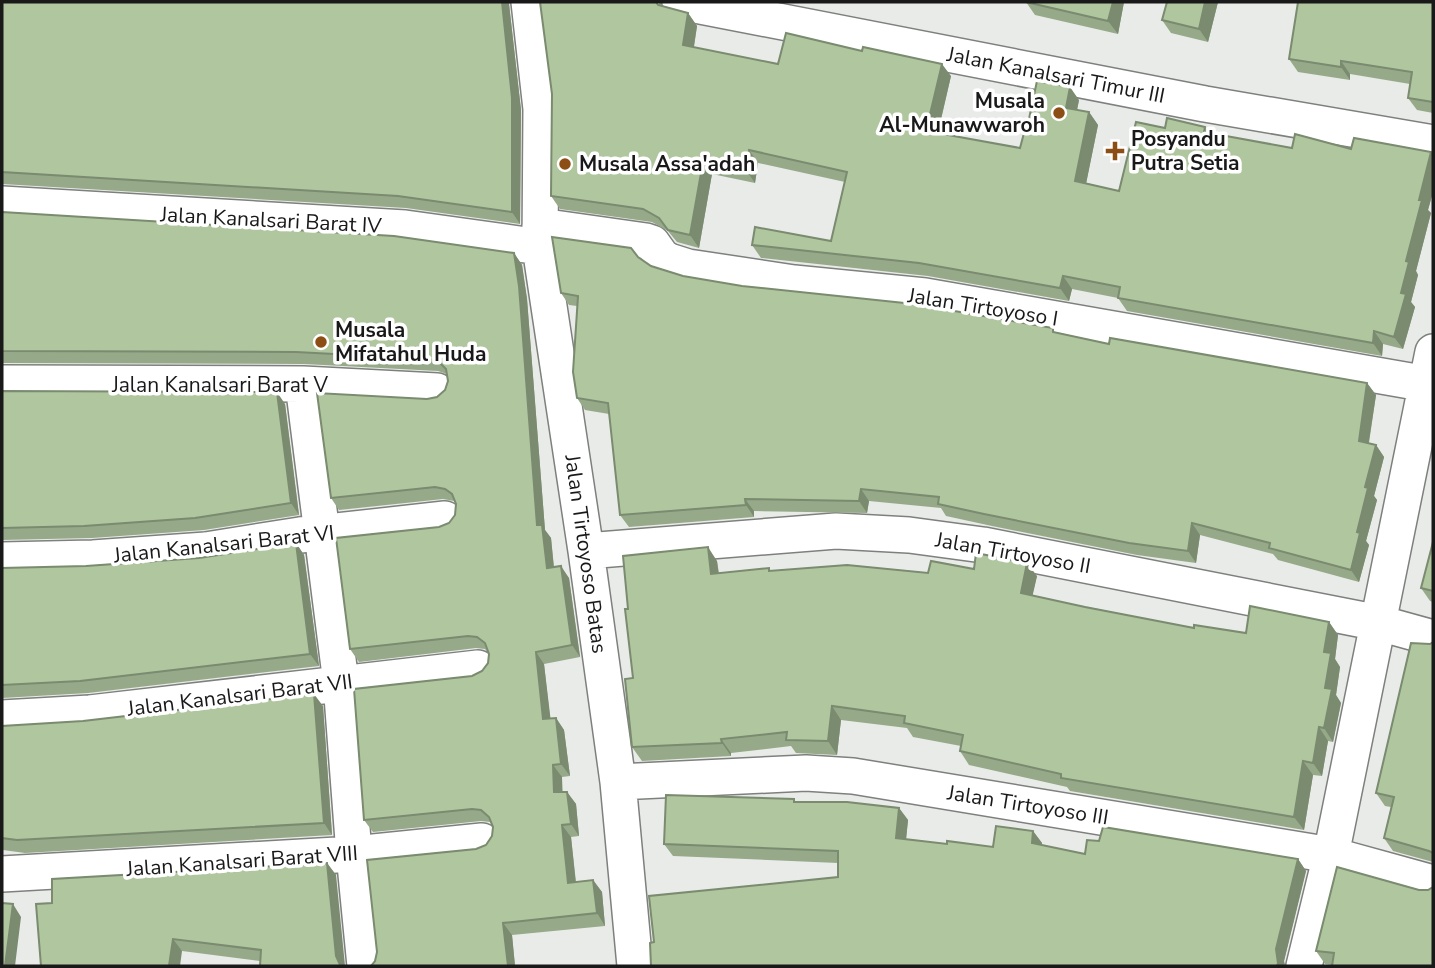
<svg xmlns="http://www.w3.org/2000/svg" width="1435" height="968" font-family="'Nunito Sans',sans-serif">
  <rect width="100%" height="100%" fill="#e9ebe9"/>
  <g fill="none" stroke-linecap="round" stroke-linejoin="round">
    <g stroke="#7e807e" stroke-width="38">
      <path id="minor" d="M529 2 541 109 540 247 586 551 618 782 635 966
        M680 2 1205 104 1433 143
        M2 204 405 228 540 247
        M540 226 646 241 652 243 662 257 669 261 688 267 794 283 925 296 1433 385
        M2 383 303 384 437 391
        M303 384 341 683 354 854 365 966
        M586 551 836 531 909 535 983 545 1379 623 1433 638
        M2 560 93 558 206 550 300 535 445 519
        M2 718 90 713 478 668
        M618 782 806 773 853 776 1331 855 1433 883
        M2 874 354 854 482 841
        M1304 966 1331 855 1433 352"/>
    </g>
    <use href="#minor" stroke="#fff" stroke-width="35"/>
  </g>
  <path fill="#96aa89" d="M2 2H510L509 4 521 110 520 224 406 208 2 184Z
    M661 2V5L688 13 697 26 694 47 778 64 951 76 938 133 1020 148 1026 133 1079 100 1077 110 1089 112 1098 125 1086 183 1119 191 1165 128 1205 127 1209 133 1292 148 1431 152 1433 155V192L1428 210 1431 213 1416 271 1418 275 1411 302 1415 307 1403 349 1383 344 1382 356 1127 311 1118 298 1072 289 1069 301 928 276 761 258 752 245 831 241 845 182 758 163 755 183 712 174 699 248 677 242 668 231 652 222 560 209 551 196 552 94Z
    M1026 2H1124L1118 34 1035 15Z
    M1218 2 1208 42 1171 33 1162 20Z
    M1433 2V113L1417 110 1408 98 1410 84 1350 74V80L1298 72 1289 59Z
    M2 212 514 253 522 265 527 299 545 530 551 538 554 567 569 578 580 657 544 664 550 718H556L564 730 570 776 562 777V792H567L576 804 579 836 571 837 576 882 593 880 602 892 605 926 512 935 515 966H371L476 849 486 845 492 836 493 827 492 825 490 822 481 821 373 832 364 820 472 676 482 671 488 663 489 654 485 649 476 648 359 662 350 649 439 527 449 523 455 515 456 504 454 501 443 499 339 510 331 498 427 399 437 397 445 390 448 381 447 374 438 371 304 364 2 363Z
    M638 257 651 266 683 276 742 286 1056 332 1109 344 1367 383 1376 395 1369 443 1376 445 1384 457 1374 496 1377 500 1366 541 1369 545 1359 582 1278 560 1273 554 1200 535 1196 563 1137 555 992 526 946 516 941 508 869 501 867 513 754 511V517L629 527 620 515 609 414 585 410 577 398V306L569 305 561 293Z
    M2 391 285 404 299 515 204 530 92 538 2 540Z
    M1433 542V602L1430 601 1421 588Z
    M296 543 304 555 319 666 88 693 2 698V568L86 566 199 558Z
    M717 561 719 573 769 568 771 571 928 573 974 569 1037 576 1032 596 1194 628 1246 633 1329 622 1338 635 1335 659 1340 667 1336 695 1341 703 1333 742 1328 741 1322 776 1313 775 1304 830 1070 791 1067 787 969 765 960 751 961 746 913 737 907 728 841 720 837 755 796 753 791 746 731 753V756L642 761 632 747 633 678 628 609Z
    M1433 642V862L1393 851 1384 838 1391 807 1385 806 1376 793 1430 644Z
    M323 706 332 835 25 853 3 850 2 854V726Z
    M796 802 899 808 908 820 906 839 947 844 993 847 1033 831 1042 843V845L1085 854 1099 841 1298 859 1306 871 1284 961 1285 966H651L654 942 838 877V863L673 856 664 844Z
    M327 863 336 875 260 961 182 951 52 903Z
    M1419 890H1428L1332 965 1325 964 1316 951Z"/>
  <path fill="#7a8b6f" d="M502 2H510L509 4 521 110 520 224 512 212Z
    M1113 2H1124L1118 34 1108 21Z
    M1205 2H1218L1208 42 1199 29Z
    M688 13 697 26 692 58 683 45Z
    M1341 61 1350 74V80L1341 67Z
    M942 64 951 76 935 144 926 131Z
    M1070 87 1079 100 1075 120 1066 108Z
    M1089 112 1098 125 1084 194 1075 181Z
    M749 150 758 163 755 183 746 170Z
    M1431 152 1433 155V192L1428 210 1431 213 1416 271 1418 275 1411 302 1415 307 1403 349 1394 337 1406 261 1419 200Z
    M703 162 712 174 699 248 690 235Z
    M514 253 522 265 527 299 545 530 551 538 555 580 547 568 537 525Z
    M1063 276 1072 289 1069 301 1060 288Z
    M1374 331 1383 344 1382 356 1373 343Z
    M1367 383 1376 395 1367 453 1359 441Z
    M277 392 285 404 299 515 291 503Z
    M1376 445 1384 457 1374 496 1377 500 1366 541 1369 545 1359 582 1351 570 1365 487Z
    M861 489 869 501 867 513 859 501Z
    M745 499 754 511V517L746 505Z
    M1192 523 1200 535 1196 563 1188 551Z
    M296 543 304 555 319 666 310 654Z
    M708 547 717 561 720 587 711 574Z
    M1027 563 1037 576 1030 607 1021 593Z
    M561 566 569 578 580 657 572 645Z
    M1329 622 1338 635 1335 659 1340 667 1336 695 1341 703 1333 742 1324 728 1325 688 1324 652Z
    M536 652 544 664 552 731 543 719Z
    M314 694 323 706 332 835 324 823Z
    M832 706 841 720 837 755 828 741Z
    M556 718 564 730 570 776 561 764Z
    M1319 727 1328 741 1322 776 1313 763Z
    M721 739 731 753V756L722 743Z
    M1303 761 1313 775 1304 830 1294 817Z
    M553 765 562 777 563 804 554 792Z
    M567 792 576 804 579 836 571 824Z
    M899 808 908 820 905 850 896 838Z
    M562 825 571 837 577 895 568 883Z
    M1033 831 1042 843 1040 856 1032 843Z
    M1298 859 1306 871 1284 961 1285 966H1277L1276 949Z
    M327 863 336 875 345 966H341L336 956Z
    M593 880 602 892 605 926 597 913Z
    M13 904 21 917 15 966H5Z
    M503 923 512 935 515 966H508Z
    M173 939 182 951 180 966H169Z"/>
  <path fill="#afc69f" stroke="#7a8b6f" stroke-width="2" d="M2 2H502L512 98V212L398 196 2 172Z
    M540 2H656L658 5 688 13 683 45 778 64 786 33 862 51 863 47 942 64 926 131 1020 148 1024 133H1026L1037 81 1070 87 1066 108 1089 112 1075 181 1119 191 1136 122 1165 128 1167 118 1205 127 1204 132 1292 148 1295 134 1351 149 1354 138 1431 152 1419 200H1422L1406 261 1409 262 1401 293 1406 294 1394 337 1374 331 1373 343 1118 298 1120 287 1063 276 1060 288 919 263 752 245 755 227 831 241 847 172 749 150 746 170 703 162 690 235 668 230 659 218 643 209 551 196 552 94Z
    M1026 2H1113L1108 21Z
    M1167 2H1205L1199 29 1162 20Z
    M1298 2H1433V102L1408 98 1412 72 1341 61V67L1289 59Z
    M2 212 394 236 514 253 519 286 537 525H542L547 568 561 566 572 645 536 652 543 719 556 718 561 764 553 765 554 792H567L571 824 562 825 568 883 593 880 597 913 503 923 508 966H371L375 961 377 952 367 860 476 849 486 845 492 836 493 827 489 817 481 810 472 809 364 820 354 689 472 676 482 671 488 663 489 654 485 643 477 637 468 636 350 649 336 538 439 527 449 523 455 515 456 504 452 494 445 489 435 487 331 498 317 393 427 399 437 397 445 390 448 381 446 369 439 362 430 359 296 352 2 351Z
    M552 237 631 248 638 257 651 266 683 276 742 286 914 304 1053 328V332L1109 344 1110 338 1367 383 1359 441 1376 445 1365 487 1368 488 1357 532 1360 533 1351 570 1269 548 1270 543 1192 523 1188 551 1129 543 984 514 938 504 939 497 861 489 859 501 745 499 746 505 620 515 608 403 577 398 573 372 578 296 561 293Z
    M2 391 277 392 291 503 195 518 84 526 2 528Z
    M1433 542V591L1421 588Z
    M296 543 310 654 80 681 2 685V568L86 566 199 558Z
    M708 547 711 574 769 568V571L847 565 928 573 931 561 974 569 976 553 1027 563 1021 593 1085 607 1194 628V625L1246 633 1250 606 1329 622 1324 652 1331 653 1325 688 1332 689 1324 728 1319 727 1313 763 1303 761 1294 817 1061 778V774L960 751 963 735 904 723 905 716 832 706 828 741 786 740 787 732 721 739 722 743 632 747 625 679 633 678 625 609H628L623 556Z
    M1433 642V853L1429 851 1384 838 1394 797 1376 793 1411 643 1430 644Z
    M314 694 324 823 17 840 2 838V726L83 721Z
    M666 795 794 799V802H847L899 808 896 838 947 844V841L993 847 996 826 1033 831 1032 843 1085 854 1087 840 1099 841 1103 827 1298 859 1276 949 1278 963 1277 966H651L650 943 654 942 649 896 838 877V851L664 844Z
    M327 863 336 956 340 965 341 966H260L261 950 173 939 169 966H41L36 904 52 903V879Z
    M1337 867 1419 890H1428L1433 887V966H1332L1334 953 1316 951Z
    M2 903 13 904 5 966H2Z"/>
  <g fill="#8d4e16" stroke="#fff" stroke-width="2.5">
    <circle cx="1059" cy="113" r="7"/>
    <path d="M1111.5 140.5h7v7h7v7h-7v7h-7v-7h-7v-7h7z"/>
    <circle cx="565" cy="164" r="7"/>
    <circle cx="321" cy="342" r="7"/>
  </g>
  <g text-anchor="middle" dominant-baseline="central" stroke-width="7" stroke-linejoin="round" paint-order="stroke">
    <g font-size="21" fill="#181918" stroke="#fff">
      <text transform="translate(1056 75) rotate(11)">Jalan Kanalsari Timur III</text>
      <text transform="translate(271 220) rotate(3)">Jalan Kanalsari Barat IV</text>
      <text transform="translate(983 307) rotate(9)">Jalan Tirtoyoso I</text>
      <text x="220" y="385">Jalan Kanalsari Barat V</text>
      <text transform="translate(224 544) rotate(-6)">Jalan Kanalsari Barat VI</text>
      <text transform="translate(1013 553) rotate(10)">Jalan Tirtoyoso II</text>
      <text transform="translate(586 554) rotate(82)">Jalan Tirtoyoso Batas</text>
      <text transform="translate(240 695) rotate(-7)">Jalan Kanalsari Barat VII</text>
      <text transform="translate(1028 805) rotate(9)">Jalan Tirtoyoso III</text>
      <text transform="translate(242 861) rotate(-4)">Jalan Kanalsari Barat VIII</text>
    </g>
    <g font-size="21" font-weight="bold" fill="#181918" stroke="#fff" text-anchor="start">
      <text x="1045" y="101" text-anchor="end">Musala<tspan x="1045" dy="24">Al-Munawwaroh</tspan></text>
      <text x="1131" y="139">Posyandu<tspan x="1131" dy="24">Putra Setia</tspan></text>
      <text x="579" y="164">Musala Assa'adah</text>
      <text x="335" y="330">Musala<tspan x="335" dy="24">Mifatahul Huda</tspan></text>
    </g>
  </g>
  <rect width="1435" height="968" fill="none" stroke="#181918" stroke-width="7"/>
</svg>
